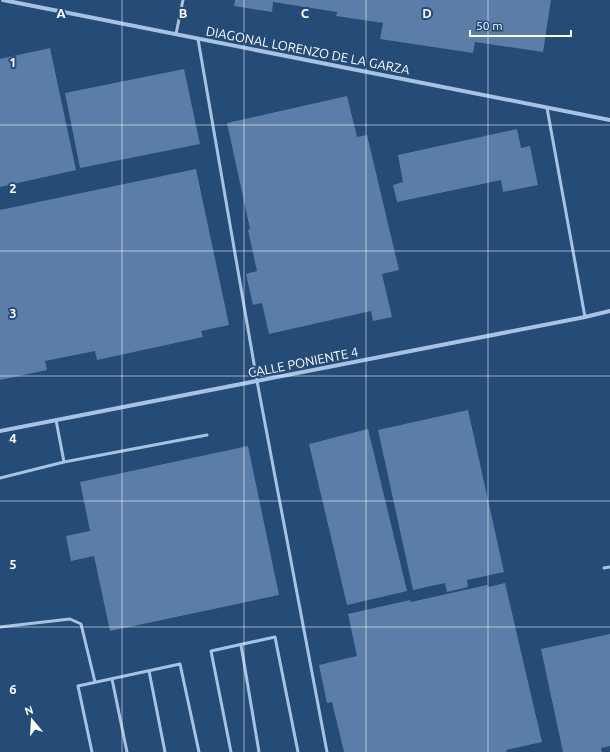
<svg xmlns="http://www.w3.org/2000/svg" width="610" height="752" font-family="Ubuntu,sans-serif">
  <rect width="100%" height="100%" fill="#254b77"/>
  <path fill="#5a7ea7" d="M235 0H551L543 52 475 42 473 53 380 39 383 23 336 16 337 12 273 2 272 12 234 6Z
    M50 48 76 170 0 187V59Z
    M184 69 200 144 80 168 65 93Z
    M347 96 357 137 367 135 399 270 382 274 392 317 373 321 371 311 269 334 262 303 253 305 246 274 257 271 248 230 250 229 227 123Z
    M517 129 521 148 530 146 538 185 503 192 501 180 397 202 393 185 403 182 398 155Z
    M196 169 229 325 201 331 203 337 97 360 95 351 45 361 47 370 0 380V210Z
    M468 410 504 572 467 580 468 587 447 592 445 583 413 590 378 430Z
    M368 429 407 591 347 605 309 444Z
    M248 446 279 595 110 631 94 556 71 561 66 536 90 531 80 482Z
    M505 583 542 742 506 750 507 752H344L332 702 327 703 319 665 357 656 348 614 410 600 411 602 487 585 488 587Z
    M610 634V746L601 748 602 752H563L541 649Z"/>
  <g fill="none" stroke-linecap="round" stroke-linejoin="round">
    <path stroke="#a7c3e3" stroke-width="3" d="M176 34 183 0
      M198 39 257 381 327 752
      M547 108 585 317
      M56 420 64 462
      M0 478 64 462 207 435
      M604 568 610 567
      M0 627 70 619 81 624 95 682
      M241 645 259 752
      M149 671 165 752
      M112 679 127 752
      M92 752 78 686 180 664 199 752
      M231 752 211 651 275 637 298 752"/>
    <path stroke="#a7c3e3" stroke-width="4" d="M3 0 610 120
      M0 431 585 317 610 311"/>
  </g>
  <path fill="none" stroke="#fff" stroke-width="1" stroke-opacity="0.55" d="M122 0V752M244 0V752M366 0V752M488 0V752M0 125H610M0 251H610M0 376H610M0 501H610M0 627H610"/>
  <g text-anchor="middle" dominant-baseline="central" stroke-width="4" stroke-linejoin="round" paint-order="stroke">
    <g font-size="13" fill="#fff" stroke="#254b77">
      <text transform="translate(308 50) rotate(11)">DIAGONAL LORENZO DE LA GARZA</text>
      <text transform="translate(303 362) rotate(-11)">CALLE PONIENTE 4</text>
    </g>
  </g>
  <g font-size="13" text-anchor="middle" font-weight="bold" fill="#fff" stroke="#254b77" stroke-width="4" stroke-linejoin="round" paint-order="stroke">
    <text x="61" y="18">A</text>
    <text x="183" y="18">B</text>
    <text x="305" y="18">C</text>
    <text x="427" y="18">D</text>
    <text x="13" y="67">1</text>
    <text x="13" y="193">2</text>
    <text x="13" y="318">3</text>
    <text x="13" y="443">4</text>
    <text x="13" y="569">5</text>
    <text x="13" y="694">6</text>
  </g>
  <g transform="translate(32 720) rotate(342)" stroke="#254b77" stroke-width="3" paint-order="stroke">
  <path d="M0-3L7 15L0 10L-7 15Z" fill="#ffffff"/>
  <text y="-6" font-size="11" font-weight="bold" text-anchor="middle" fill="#ffffff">N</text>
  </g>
  <path d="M470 30v6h101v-6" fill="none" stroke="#ffffff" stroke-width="2"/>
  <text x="476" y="30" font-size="12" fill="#ffffff" stroke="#254b77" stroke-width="3" paint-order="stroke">50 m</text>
</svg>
